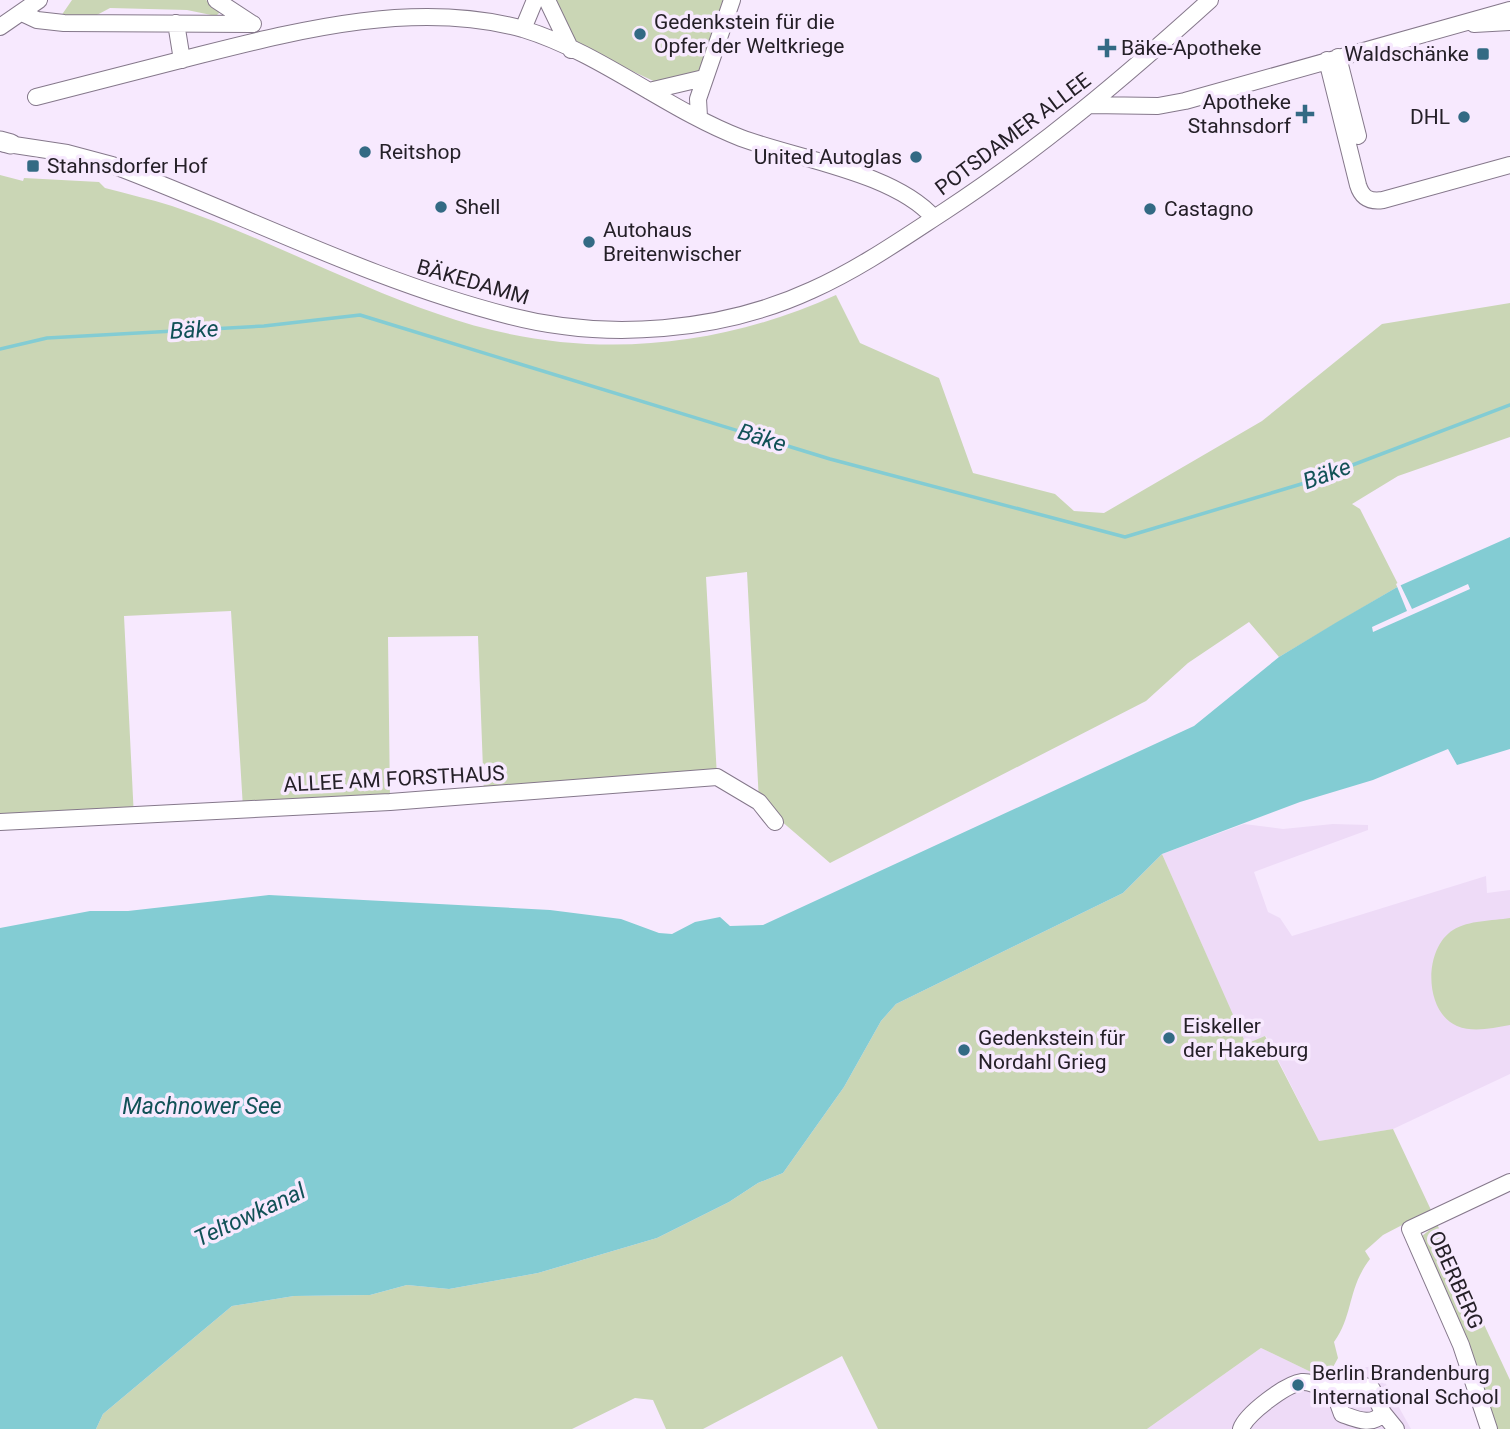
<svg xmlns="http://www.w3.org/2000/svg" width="1510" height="1429" font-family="Roboto,sans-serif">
  <rect width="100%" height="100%" fill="#f7e9fe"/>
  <path fill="#eedbf7" d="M1244 824 1283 829 1333 824 1368 825V830L1254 872 1268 912 1280 918 1292 936 1486 876 1487 893 1510 890V1074L1393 1129 1319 1141 1266 1036 1246 1045 1162 854Z
    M1261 1348 1313 1373 1376 1366 1411 1429H1147Z"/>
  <path fill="#cad6b5" d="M72 0H206L222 10 216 16 187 10 110 8 95 16H61Z
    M556 0H726L700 70 693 76 660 84 578 46Z
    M0 175 23 181 24 178 99 182 105 188C127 194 150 199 172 206 262 236 347 283 438 314 570 361 708 353 836 295L860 343 939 378 973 473 1055 494 1074 511 1104 513 1262 421 1382 324 1510 303V437L1398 476 1352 504 1360 509 1399 586 1279 657 1249 622 1188 663 1146 701 830 863 759 802 747 572 706 577 717 777 484 796 478 636 388 637 390 802 243 808 231 611 124 616 134 818 0 822Z
    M1162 854 1246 1044 1265 1036 1319 1141 1393 1129 1431 1210 1383 1235 1365 1251 1370 1259C1347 1289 1354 1314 1334 1342L1338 1358 1332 1369 1313 1373 1261 1348 1147 1429H878L842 1356 703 1429H666L653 1400 635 1398 572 1429H96L103 1414 232 1306 294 1296 370 1295 407 1285 449 1289 538 1273 657 1238 729 1202 758 1183 783 1173 844 1087 881 1021 896 1004 1123 893Z
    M1510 918V1025C1492 1028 1474 1033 1457 1026 1424 1012 1423 949 1453 930 1469 920 1492 921 1510 918Z
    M1437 1224 1510 1380V1429H1497L1471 1348 1422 1236Z"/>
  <path fill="#83ccd3" d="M1510 537V749L1457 765 1448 749 1373 780 1300 802 1162 854 1123 893 896 1004 881 1021 844 1087 783 1173 758 1183 729 1202 657 1238 538 1273 449 1289 407 1285 370 1295 294 1296 232 1306 103 1414 96 1429H0V928L90 911H128L269 895 550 910 621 919 659 933 672 934 695 922 720 917 730 926 763 925 1194 726 1279 657 1337 622 1399 586Z"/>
  <path fill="#f7e9fe" d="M1399 582 1412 609 1468 584 1470 589 1373 632 1372 627 1407 611 1396 584Z"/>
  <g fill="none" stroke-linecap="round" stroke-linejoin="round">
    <path stroke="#83ccd3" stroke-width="3.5" d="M0 349 47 338 264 326 360 315 830 459 1125 537 1308 482 1510 405"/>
    <g stroke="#85788b" stroke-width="18">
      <path id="minor" d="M216 0 251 23
        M547 0 571 50
        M22 13 37 20 64 23 253 24
        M176 23 182 60
        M1474 24 1510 22
        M0 27 39 0
        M523 29 535 0
        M1338 57 1358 136
        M1327 60 1358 185C1362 198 1369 202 1383 200L1510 165
        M649 91 704 78
        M36 97C91 83 145 69 200 55 303 29 418 0 523 29 601 53 666 109 741 138 798 159 895 173 934 218
        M1090 105 1158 106 1185 101 1510 10
        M699 117 698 99 732 0
        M1 143 67 153 112 165C245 215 372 281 510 316 607 341 721 332 812 290 859 269 902 239 945 211 1040 149 1126 76 1210 0
        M0 822 390 802 717 777 759 802 775 822
        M1334 1392 1342 1414C1356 1419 1372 1427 1383 1413
        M1241 1429C1246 1414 1286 1384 1302 1382 1313 1381 1323 1389 1334 1392 1347 1382 1358 1382 1372 1389L1383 1413 1396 1429
        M1489 1429 1461 1345 1410 1229 1510 1182"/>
    </g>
    <g stroke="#85788b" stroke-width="21">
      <path id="major" d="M0 141 11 144"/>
    </g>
    <use href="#minor" stroke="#fff" stroke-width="16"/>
    <use href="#major" stroke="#fff" stroke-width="19"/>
  </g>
  <g fill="#336a84" stroke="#f7e9fe" stroke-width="2.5">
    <circle cx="640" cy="34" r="7"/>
    <path d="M1103.5 37.5h7v7h7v7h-7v7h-7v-7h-7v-7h7z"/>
    <rect x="1476" y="47" width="14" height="14" rx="3.5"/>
    <path d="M1301.5 103.5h7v7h7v7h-7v7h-7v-7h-7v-7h7z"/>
    <circle cx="1464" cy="117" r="7"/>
    <circle cx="365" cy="152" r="7"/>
    <circle cx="916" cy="157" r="7"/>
    <rect x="26" y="159" width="14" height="14" rx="3.5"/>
    <circle cx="441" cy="207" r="7"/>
    <circle cx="1150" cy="209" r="7"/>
    <circle cx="589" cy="242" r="7"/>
    <circle cx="1169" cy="1038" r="7"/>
    <circle cx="964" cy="1050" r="7"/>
    <circle cx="1298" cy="1385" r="7"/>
  </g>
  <g text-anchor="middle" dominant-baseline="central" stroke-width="7" stroke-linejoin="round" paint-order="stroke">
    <g font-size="21" fill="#252028" stroke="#f7e9fe" text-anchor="start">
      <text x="654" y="22">Gedenkstein für die<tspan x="654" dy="24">Opfer der Weltkriege</tspan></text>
      <text x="1121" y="48">Bäke-Apotheke</text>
      <text x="1469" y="54" text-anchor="end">Waldschänke</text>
      <text x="1291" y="102" text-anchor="end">Apotheke<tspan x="1291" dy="24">Stahnsdorf</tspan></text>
      <text x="1450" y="117" text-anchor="end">DHL</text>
      <text x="379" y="152">Reitshop</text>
      <text x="902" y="157" text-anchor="end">United Autoglas</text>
      <text x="47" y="166">Stahnsdorfer Hof</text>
      <text x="455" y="207">Shell</text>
      <text x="1164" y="209">Castagno</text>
      <text x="603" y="230">Autohaus<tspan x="603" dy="24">Breitenwischer</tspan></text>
      <text x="1183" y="1026">Eiskeller<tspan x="1183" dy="24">der Hakeburg</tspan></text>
      <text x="978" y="1038">Gedenkstein für<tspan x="978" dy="24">Nordahl Grieg</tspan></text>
      <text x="1312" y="1373">Berlin Brandenburg<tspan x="1312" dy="24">International School</tspan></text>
    </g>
    <g font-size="21" fill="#252028" stroke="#f7e9fe">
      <text transform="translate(1013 134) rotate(-37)">POTSDAMER ALLEE</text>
      <text transform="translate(473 282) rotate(16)">BÄKEDAMM</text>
      <text transform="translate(394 779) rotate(-3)">ALLEE AM FORSTHAUS</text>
      <text transform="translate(1456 1280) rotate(66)">OBERBERG</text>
    </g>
    <g font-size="23" font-style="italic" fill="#115157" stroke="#f7e9fe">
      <text transform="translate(194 330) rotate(-3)">Bäke</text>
      <text transform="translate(762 438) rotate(17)">Bäke</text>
      <text transform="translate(1327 474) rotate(-20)">Bäke</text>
      <text x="202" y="1106">Machnower See</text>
      <text transform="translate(250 1215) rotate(-25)">Teltowkanal</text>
    </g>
  </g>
</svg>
